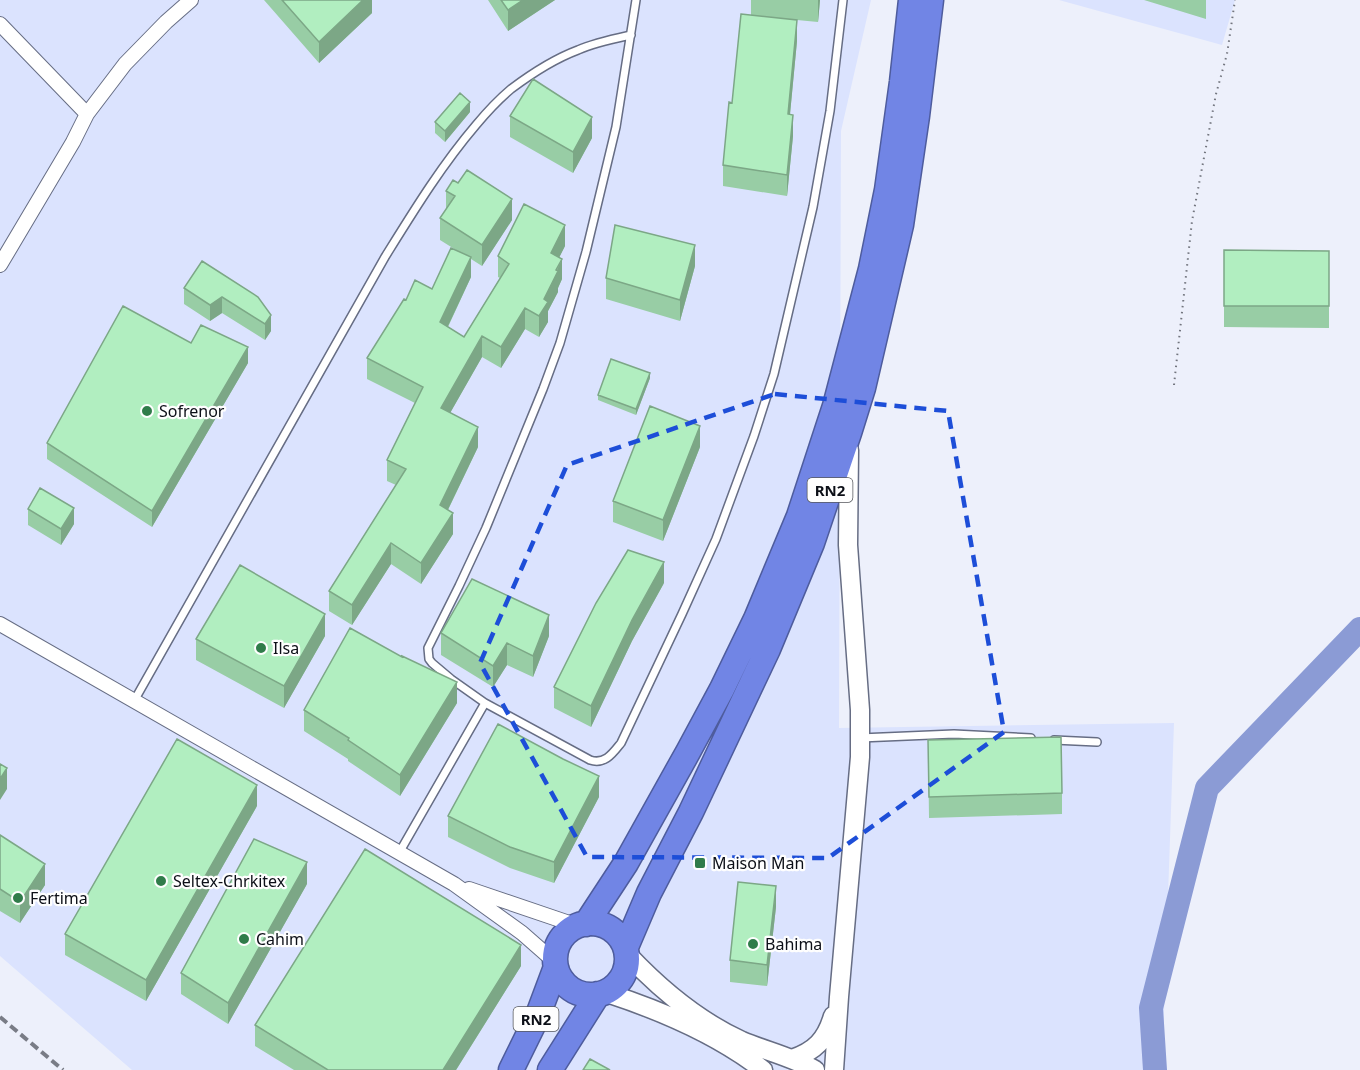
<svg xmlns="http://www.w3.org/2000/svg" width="1360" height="1070" font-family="'Noto Sans',sans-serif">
  <rect width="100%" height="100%" fill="#edf0fb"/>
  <path fill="#dbe3fe" d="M0 0H871L841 131 839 728 1174 723 1162 1070H132L0 956Z
    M1059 0H1235L1222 45Z"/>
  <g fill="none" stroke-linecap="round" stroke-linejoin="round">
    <path stroke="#8b9bd5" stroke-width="24" d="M1155 1070 1151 1008 1207 788 1360 629"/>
    <g stroke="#666d84" stroke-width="10">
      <path id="lane" d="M636 0 616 127 586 252 560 343 543 389 486 528 459 586 428 648 429 659 432 663 451 679 485 703 590 760C605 765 613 753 621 743L682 614 716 539 754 436 774 374 813 207 830 111 843 0
        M134 701 385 257C413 212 441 166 476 125 486 113 498 100 511 89 531 74 554 59 578 50 594 43 613 39 631 35
        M860 738 954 734 1031 738
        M1054 740 1097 742
        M399 853 485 703"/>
    </g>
    <g stroke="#666d84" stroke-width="16">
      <path id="street" d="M0 24 87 114
        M0 265 73 142 87 114 125 64 166 22 191 0
        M0 624 454 884 522 933 555 962
        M469 889 578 926"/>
    </g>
    <g stroke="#666d84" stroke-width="21">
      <path id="secondary" d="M628 955C661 990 698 1021 742 1041 766 1051 792 1057 815 1070
        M607 993C662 1011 717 1034 763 1070
        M792 1059C815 1051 826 1040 833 1016
        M834 1070 839 997 860 757V710L848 545 849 450"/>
    </g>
    <g stroke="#4e5c9d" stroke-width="27">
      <path id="highway" d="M555 959a36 36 0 1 1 72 0a36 36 0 1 1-72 0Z
        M586 924 626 863 688 752 722 689 756 619 799 516 835 406 871 269 887 190 902 82 911 0
        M626 947 649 893 691 812 768 649 812 543 849 433 863 388 901 225 917 116 931 0
        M511 1070 538 1015 556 967
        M550 1070 598 994"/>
    </g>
    <path stroke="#72757e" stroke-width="2" stroke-dasharray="1.5 4.5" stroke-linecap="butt" d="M1174 385 1192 221 1216 94 1227 54 1235 0"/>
    <use href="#lane" stroke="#fff" stroke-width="7"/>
    <use href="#street" stroke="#fff" stroke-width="14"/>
    <use href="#secondary" stroke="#fff" stroke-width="18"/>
    <use href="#highway" stroke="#7185e5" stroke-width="24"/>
    <path stroke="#797c86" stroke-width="4" stroke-dasharray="9 4.5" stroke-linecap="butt" d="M0 1017 63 1070"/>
  </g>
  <path fill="#98cda5" d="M264 0H372V13L319 63Z
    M488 0H555L508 31Z
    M751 0H820L818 22 797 20V41L790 114 793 136 787 196 723 186V165L732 103 751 15Z
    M1144 0H1206V19Z
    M470 112 445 142 435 133V122Z
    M510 116 592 138 573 173 510 137Z
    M446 191 512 220 482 266 471 259V277L448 327 464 337 500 278 498 277V256L565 246 559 257 562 279 558 288V292L548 311V322L539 337 525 329 501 368 482 357 450 413 478 447 448 510 453 534 421 584 391 564 352 625 329 611V591L396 485 387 481V460L415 403 367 379V358L406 300 432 289 456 250 440 240V218L446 209Z
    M1224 250 1329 251V328L1224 327Z
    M695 266 680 321 606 299V278Z
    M184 288 258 297 271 331 265 340 222 313 210 321 184 304Z
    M191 343 248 363 152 527 47 459V443Z
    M650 378 636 415 598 400V395Z
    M700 447 663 541 613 522V501Z
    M28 509 74 524 61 545 28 525Z
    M664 583 632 641 591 727 554 708V687Z
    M441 633 549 636 533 677 507 665 493 687 441 655Z
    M325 636 284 708 196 660V639Z
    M457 703 400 796 348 761V759L304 731V710Z
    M928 740 1062 793V814L929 818Z
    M599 797 554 883 510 868 448 837V816Z
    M257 806 146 1001 65 955V934Z
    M0 835 45 885 20 923 0 911Z
    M307 884 228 1024 181 994V973Z
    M776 907 767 986 730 982V960Z
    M521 966 456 1070H294L255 1046V1025Z"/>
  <path fill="#7ca786" d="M363 0H372V13L319 63V42Z
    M523 0H555L508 31V10Z
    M818 0H820L818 22Z
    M797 20V41L788 135V114Z
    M470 102V112L445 142V131Z
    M793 115V136L787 196V175Z
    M592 117V138L573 173V152Z
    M512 199V220L482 266V245Z
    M565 225V246L551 274V253Z
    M695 245V266L680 321V300Z
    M471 257V277L440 343V322Z
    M562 259V279L558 288V292L548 311V322L539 337V316L544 299Z
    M222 297V313L210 321V305Z
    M525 308V329L501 368V347Z
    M271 315V331L265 340V324Z
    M482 336V357L441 429V408Z
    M248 347V363L152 527V511Z
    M650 373V378L636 415V409Z
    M700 426V447L663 541V520Z
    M478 427V447L440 526V505Z
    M74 508V524L61 545V529Z
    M453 513V534L421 584V563Z
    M391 543V564L352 625V605Z
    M664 562V583L632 641 591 727V706L632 620Z
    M325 614V636L284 708V686Z
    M549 615V636L533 677V656Z
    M507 643V665L493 687V666Z
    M457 682V703L400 796V775Z
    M7 768V789L0 800V779Z
    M599 776V797L554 883V862Z
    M257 785V806L146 1001V980Z
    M307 862V884L228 1024V1003Z
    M45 864V885L20 923V902Z
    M776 886V907L767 986V965Z
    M521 945V966L456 1070H443Z"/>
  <path fill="#b1eec0" stroke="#7ca786" stroke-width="1.5" d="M282 0H363L319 42Z
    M501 0H523L508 10Z
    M741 14 797 20 788 114 793 115 787 175 723 165 729 102 732 103Z
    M533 79 592 117 573 152 510 116Z
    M460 93 470 102 445 131 435 122Z
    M467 170 512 199 482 245 440 218 455 196 446 191 453 180 458 183Z
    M524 204 565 225 551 253 562 259 556 270 558 271 544 299 548 302 539 316 525 308 501 347 482 336 441 408 478 427 440 505 453 513 421 563 391 543 352 605 329 591 406 469 387 460 423 387 367 358 404 299 406 300 415 280 432 289 451 248 471 257 440 322 464 337 509 264 498 256Z
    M615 225 695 245 680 300 606 278Z
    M1224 250 1329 251V306H1224Z
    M202 261 258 297 271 315 265 324 222 297 210 305 184 288Z
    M123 306 191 343 201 325 248 347 152 511 47 443Z
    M611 359 650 373 636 409 598 395Z
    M650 406 700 426 663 520 613 501Z
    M40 488 74 508 61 529 28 509Z
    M628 550 664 562 632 620 591 706 554 687 596 603Z
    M240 565 325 614 284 686 196 639Z
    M472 579 549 615 533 656 507 643 493 666 441 633Z
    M350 628 402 657V656L457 682 400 775 348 740 349 738 304 710Z
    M498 724 563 759 599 776 554 862 510 847 448 816Z
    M1061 737 1062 793 929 797 928 740Z
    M177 739 257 785 146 980 65 934Z
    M0 764 7 768 0 779Z
    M0 835 45 864 20 902 0 889Z
    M254 839 307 862 228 1003 181 973Z
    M365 849 521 945 443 1070H328L255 1025Z
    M738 882 776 886 767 965 730 960Z
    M590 1059 610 1070H583Z"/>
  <path fill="none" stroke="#1d4ed8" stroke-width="4.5" stroke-dasharray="12 8" stroke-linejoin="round" d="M775 394 948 411 1004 732 828 858 587 857 480 663 567 465Z"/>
  <g fill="#307c4a" stroke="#fefefe" stroke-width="2">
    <circle cx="147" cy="411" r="6"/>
    <circle cx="261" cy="648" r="6"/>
    <rect x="694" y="857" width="12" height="12" rx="3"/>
    <circle cx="161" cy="881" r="6"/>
    <circle cx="18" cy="898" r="6"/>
    <circle cx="244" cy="939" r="6"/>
    <circle cx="753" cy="944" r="6"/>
  </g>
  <g text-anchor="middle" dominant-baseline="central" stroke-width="4.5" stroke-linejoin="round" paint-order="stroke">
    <g fill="#fefefe" stroke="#55575c" stroke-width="1.5">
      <rect x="807.5" y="478" width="45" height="24" rx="4.5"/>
      <rect x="513.5" y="1007" width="45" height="24" rx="4.5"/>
    </g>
    <g font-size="15" font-weight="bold" fill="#0c0f17">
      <text x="830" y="490">RN2</text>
      <text x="536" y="1019">RN2</text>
    </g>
    <g font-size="16" fill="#0c0f17" stroke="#fefefe" text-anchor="start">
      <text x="159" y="411">Sofrenor</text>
      <text x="273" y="648">Ilsa</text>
      <text x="712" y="863">Maison Man</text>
      <text x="173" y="881">Seltex-Chrkitex</text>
      <text x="30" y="898">Fertima</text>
      <text x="256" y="939">Cahim</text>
      <text x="765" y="944">Bahima</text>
    </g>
  </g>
</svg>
